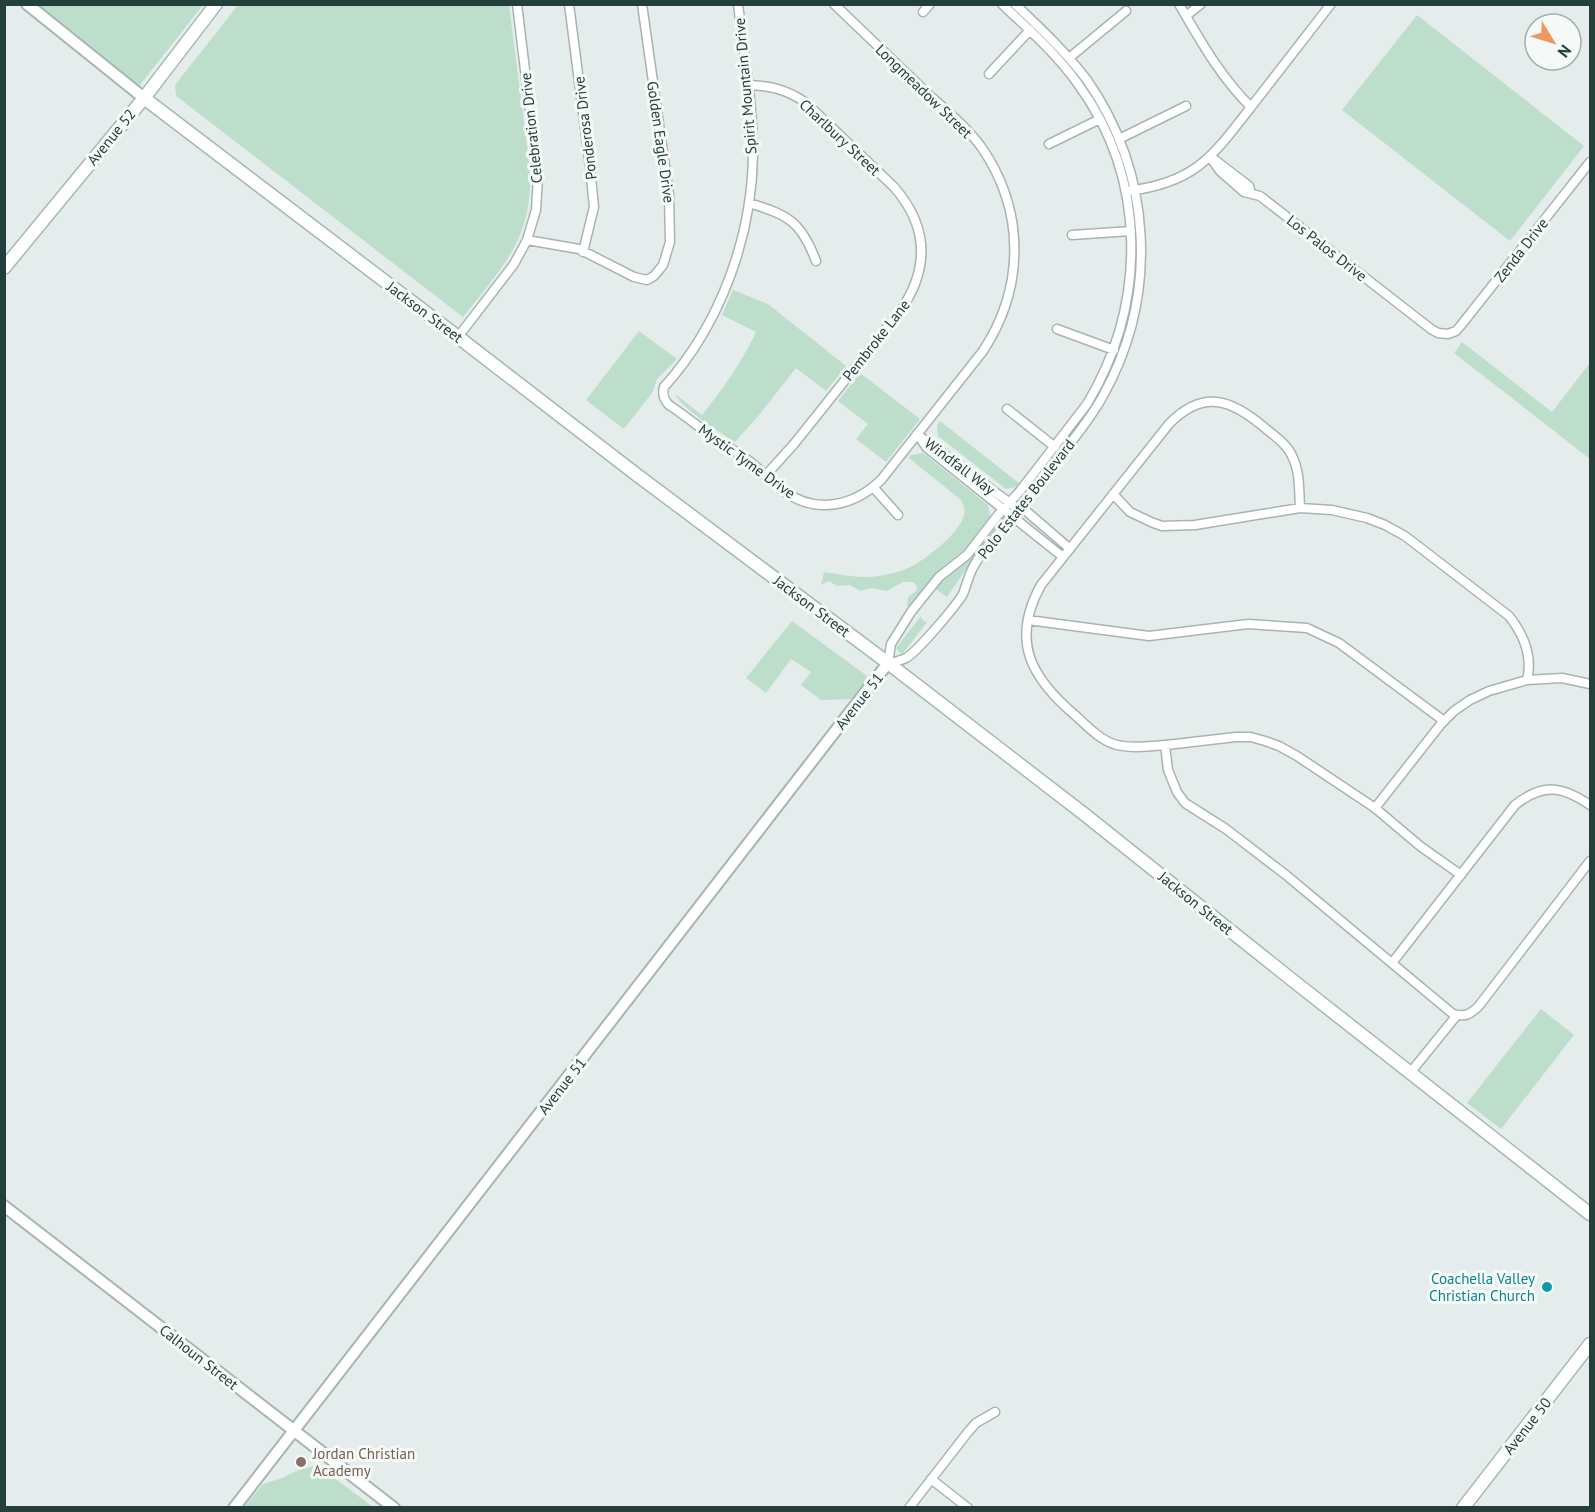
<svg xmlns="http://www.w3.org/2000/svg" width="1595" height="1512" font-family="'PT Sans',sans-serif">
  <rect width="100%" height="100%" fill="#e4edeb"/>
  <path fill="#bddecb" d="M37 5H203L139 86Z
    M238 5H509L530 169C533 239 503 266 463 317L176 96 175 85Z
    M1417 15 1584 146 1510 241 1342 110Z
    M733 290 768 304 846 366 826 391 796 368 759 415 735 442C722 434 680 407 675 394L702 415C723 389 742 362 756 332L722 315Z
    M639 331 677 359 657 379 652 393 624 429 586 400Z
    M1462 342 1552 412 1590 363V459L1454 353Z
    M860 373 920 419 886 462 856 439 868 424 838 401Z
    M940 421 1019 483 1016 487 1006 489 938 436 937 425Z
    M923 453 988 505 990 515 991 516 965 550 936 574 909 606H907L908 597 915 592 918 587 913 582H903L887 591 871 588 860 591 850 585 837 586 829 581 821 585 824 572C843 575 861 579 880 576 889 574 900 572 908 568 924 561 957 535 963 518 966 512 964 506 961 500L909 458 911 455Z
    M983 542 974 558 947 597 935 589 939 583 966 562Z
    M921 616V618L925 622 928 621 903 653H900L896 648Z
    M792 621 867 676 866 681 851 699 821 700 801 685 811 672 791 659 766 693 746 678Z
    M1541 1009 1574 1035 1501 1129 1467 1103Z
    M317 1465 373 1507H244L263 1484 282 1478 296 1471Z"/>
  <g fill="none" stroke-linecap="round" stroke-linejoin="round">
    <g stroke="#a6b5b3" stroke-width="11">
      <path id="minor" d="M569 4 590 167 594 207 583 252
        M738 4C744 54 753 104 753 154 752 238 720 325 664 387 662 395 664 400 669 405 686 416 701 429 718 441 728 447 739 453 749 461 761 470 771 482 784 491 816 515 854 506 881 480L983 351C1025 287 1025 211 982 148 967 127 946 110 927 93 896 63 865 34 834 4
        M1002 4C1029 30 1057 54 1078 84 1148 180 1147 304 1087 404L1020 491 998 515 967 555 939 577 911 612 891 644 888 663C894 662 900 661 906 658 917 652 956 606 963 594 967 584 969 573 975 564 980 555 987 547 994 539 1017 509 1041 480 1065 450 1079 432 1093 415 1104 394 1159 294 1152 174 1087 80 1066 52 1040 28 1015 4
        M923 12 930 4
        M1186 16 1201 4
        M1069 58 1126 11
        M989 74 1030 30
        M748 85C771 86 785 89 805 102L894 187C928 226 930 267 901 310L794 444 766 475
        M1251 107 1331 4
        M1119 139 1186 106
        M1049 144 1100 119
        M1210 157 1220 171 1244 192 1260 196 1431 329 1438 333 1448 334 1456 331 1462 324 1590 162
        M1215 160 1249 186 1251 193
        M1129 191C1196 182 1212 157 1251 107 1221 78 1200 40 1179 4
        M749 203C788 215 801 221 816 261
        M1072 235 1131 231
        M527 240 579 249 634 277 647 280 654 276 663 265 670 242 669 195 642 4
        M1057 329 1114 350
        M458 337 514 264 527 240 536 210 538 177 517 4
        M1007 409 1055 447
        M917 434 927 448 1063 557
        M922 438 1018 509 1026 511 1069 548
        M873 487 898 515
        M1113 494 1130 512 1151 522 1162 526 1195 525 1300 508 1332 510 1367 518 1385 525 1405 536 1509 616C1524 635 1533 656 1527 680
        M1300 508C1299 492 1300 473 1293 458 1288 445 1276 437 1265 428 1231 399 1203 389 1169 424L1041 585C1010 641 1031 678 1076 716 1088 727 1101 741 1117 745 1130 748 1141 747 1154 746 1181 744 1209 740 1236 737H1251L1265 741 1279 746 1297 756 1375 808 1420 846 1461 875
        M1028 620 1149 636 1248 624 1307 628 1339 643 1444 721
        M1165 745 1168 770 1177 792 1185 803 1226 829 1286 875 1453 1014C1465 1017 1469 1015 1478 1007L1590 861
        M1375 808 1441 724 1454 711 1470 700 1489 691 1527 680 1562 678 1590 684
        M1392 963 1515 805C1543 783 1562 786 1590 805
        M1410 1073 1457 1015
        M931 1479 968 1508
        M909 1508 968 1432 976 1423 995 1412"/>
    </g>
    <g stroke="#a6b5b3" stroke-width="14">
      <path id="tertiary" d="M27 4 144 98
        M4 1206 394 1508
        M234 1508 888 663"/>
    </g>
    <g stroke="#a3b9b4" stroke-width="15">
      <path id="secondary" d="M144 98 458 337 637 475 888 663 1084 814 1296 983 1590 1214
        M4 268 144 98 216 4
        M1463 1508 1590 1344"/>
    </g>
    <use href="#minor" stroke="#fff" stroke-width="8"/>
    <use href="#tertiary" stroke="#fff" stroke-width="10"/>
    <use href="#secondary" stroke="#fff" stroke-width="12"/>
  </g>
  <circle fill="#0f9aa8" stroke="#f5faf8" stroke-width="2" cx="1547" cy="1287" r="6"/>
  <circle fill="#8d6e63" stroke="#f5faf8" stroke-width="2" cx="301" cy="1462" r="6"/>
  <g text-anchor="middle" dominant-baseline="central" stroke-width="6" stroke-linejoin="round" paint-order="stroke">
    <g font-size="15" fill="#233f3c" stroke="#f5faf8">
      <text transform="translate(745 86) rotate(-95)">Spirit Mountain Drive</text>
      <text transform="translate(924 91) rotate(44)">Longmeadow Street</text>
      <text transform="translate(531 128) rotate(-96)">Celebration Drive</text>
      <text transform="translate(585 128) rotate(-97)">Ponderosa Drive</text>
      <text transform="translate(111 137) rotate(-51)">Avenue 52</text>
      <text transform="translate(840 137) rotate(43)">Charlbury Street</text>
      <text transform="translate(661 142) rotate(82)">Golden Eagle Drive</text>
      <text transform="translate(1327 248) rotate(38)">Los Palos Drive</text>
      <text transform="translate(1521 250) rotate(-52)">Zenda Drive</text>
      <text transform="translate(425 312) rotate(37)">Jackson Street</text>
      <text transform="translate(876 340) rotate(-52)">Pembroke Lane</text>
      <text transform="translate(747 461) rotate(36)">Mystic Tyme Drive</text>
      <text transform="translate(960 466) rotate(37)">Windfall Way</text>
      <text transform="translate(1026 499) rotate(-52)">Polo Estates Boulevard</text>
      <text transform="translate(812 606) rotate(37)">Jackson Street</text>
      <text transform="translate(859 701) rotate(-52)">Avenue 51</text>
      <text transform="translate(1196 903) rotate(39)">Jackson Street</text>
      <text transform="translate(562 1086) rotate(-52)">Avenue 51</text>
      <text transform="translate(199 1357) rotate(38)">Calhoun Street</text>
      <text transform="translate(1527 1426) rotate(-52)">Avenue 50</text>
    </g>
    <g font-size="15" fill="#0d838f" stroke="#f5faf8" text-anchor="end">
      <text x="1535" y="1278">Coachella Valley<tspan x="1535" dy="17">Christian Church</tspan></text>
    </g>
    <g font-size="15" fill="#785e54" stroke="#f5faf8" text-anchor="start">
      <text x="313" y="1453">Jordan Christian<tspan x="313" dy="17">Academy</tspan></text>
    </g>
  </g>
  <rect width="1595" height="1512" fill="none" stroke="#233f3c" stroke-width="12"/>
  <g transform="translate(1553 42) rotate(128)"><circle r="28" fill="#f5faf8" stroke="#a1afad" stroke-width="1.5"/>
  <path d="M0-4.5L10 22L0 15L-10 22Z" fill="#f0975f"/>
  <text y="-9" font-size="16" font-weight="bold" text-anchor="middle" fill="#233f3c">N</text>
  </g>
</svg>
